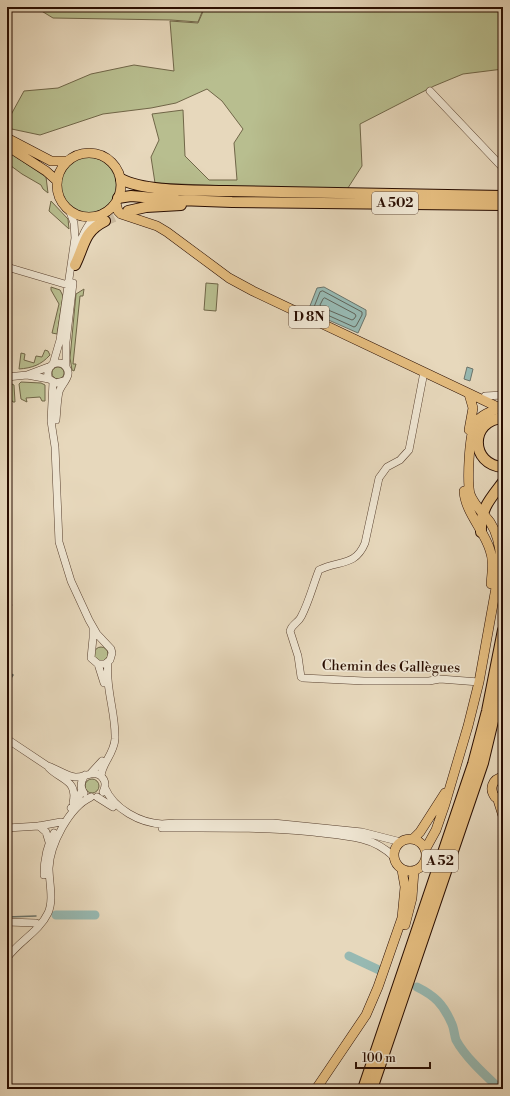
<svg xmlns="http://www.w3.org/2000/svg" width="510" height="1096" font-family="'Libre Bodoni',serif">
  <rect width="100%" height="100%" fill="#e7d8bc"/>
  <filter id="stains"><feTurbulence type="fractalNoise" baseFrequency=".005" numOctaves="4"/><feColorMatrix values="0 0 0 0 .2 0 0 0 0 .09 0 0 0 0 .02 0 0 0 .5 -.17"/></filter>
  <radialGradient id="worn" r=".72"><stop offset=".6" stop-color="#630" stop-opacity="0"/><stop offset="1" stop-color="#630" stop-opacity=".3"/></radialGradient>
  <path fill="#b8be8f" stroke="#706648" d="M35 7H204L198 22 171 20 53 18Z
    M205 7H503V69L463 74 434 86 360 124 362 166 346 191 155 183 151 157 159 140 152 114 183 110 185 156 209 180H237L234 143 243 129 222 101 207 89 176 103 151 108 103 114 40 135 7 128V122L24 91 58 88 91 74 134 65 174 71 170 21 198 23Z
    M7 151 46 177 48 193 43 189 41 185 22 174 7 163Z
    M60 185a28 28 0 1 1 56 0a28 28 0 1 1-56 0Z
    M51 201 68 219 69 229 49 211Z
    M206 283 218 284 216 311 204 310Z
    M51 287 60 290 63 296 57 334 52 333 59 304 51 290Z
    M84 289 83 296H80L73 364H76L74 371 72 370 70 358 76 294Z
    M45 350 48 351 50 355C41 365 32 368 19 369L21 353 25 354 24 360 34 363 36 356 42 357Z
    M52 373a6 6 0 1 1 12 0a6 6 0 1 1-12 0Z
    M21 382 41 383 45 385V401H42L40 397 26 398 27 402 21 399 19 384Z
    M10 383 14 385 15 402H13L10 398H7V384Z
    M94 654a7 7 0 1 1 14 0a7 7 0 1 1-14 0Z
    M85 786a7 7 0 1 1 14 0a7 7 0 1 1-14 0Z"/>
  <path fill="#97b9b2" stroke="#6b746b" d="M324 287 366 310V315L358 333 308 311 317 288Z
    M467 367 473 369 470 381 464 379Z"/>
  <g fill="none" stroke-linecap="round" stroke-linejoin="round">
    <path stroke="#606359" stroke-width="1" d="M323 291 362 312V315L356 326 354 327 314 309V307L320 292Z
      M325 298 355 314 356 316 354 319 352 320 321 307 320 305 323 299Z"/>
    <path stroke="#6b746b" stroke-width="1.5" d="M7 650 8 648
      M7 672 13 675 7 684
      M7 917 36 916"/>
    <path stroke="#97b9b2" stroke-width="9" d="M56 915H95
      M349 956 379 970
      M417 987C435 996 443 1004 451 1022 454 1027 454 1034 456 1040 465 1057 486 1076 500 1089"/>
    <path stroke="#cabaa0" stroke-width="10" stroke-dasharray="10 5" stroke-linecap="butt" d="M105 221 128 211"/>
    <g stroke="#58402f" stroke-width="8">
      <path id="minor" d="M430 91 503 168
        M78 249C81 236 87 227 94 217
        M7 267 68 285
        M53 364 60 340 75 238 74 223 70 212
        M66 366V342L73 283
        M424 372 409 450 400 460 387 467 379 478 365 543C355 567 339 560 319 570 313 585 309 602 301 617 298 623 292 624 290 631L298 656 301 677 303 678 364 681H429L440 679 479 682
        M27 375 49 379
        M7 377 27 375 51 366
        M53 382 51 421 55 447 59 542 71 581 89 620 97 634 111 649 112 653 110 660 105 664H98L91 658 93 638V628
        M484 400 485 396 503 395
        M56 420C57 411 57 401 59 392 61 384 73 376 66 367 64 364 61 363 58 363 49 363 46 372 49 379L56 383 64 381
        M7 604 8 605
        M98 664 104 683
        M7 739 52 769
        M48 766C57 769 67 776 75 777 85 778 97 767 104 780 106 784 105 788 103 792
        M49 768C62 781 78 780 73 803
        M91 773 102 761
        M101 776C102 763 114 754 115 739 116 713 105 688 108 662
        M105 788C114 809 140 823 162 824 166 824 171 823 175 823H273L362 832 401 842
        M84 793C79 787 81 781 85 775
        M97 797 113 807
        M71 808 79 797 82 789
        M39 826 46 832 49 842
        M7 828 39 826 61 822
        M162 828C213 828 263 827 313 832 329 834 346 835 362 839 374 842 385 848 394 857
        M44 875C44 860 46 847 54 833
        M7 922 36 923
        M7 958C19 941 39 932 48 913 54 900 49 882 49 868 50 845 69 807 91 797"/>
    </g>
    <g stroke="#290d00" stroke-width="10">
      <path id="major" d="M7 138 51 161H66
        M7 146 46 171 56 180
        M57 185a32 32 0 1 1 64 0a32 32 0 1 1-64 0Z
        M116 203 118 211 121 214 157 226 167 232 229 278 253 291 502 409
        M469 430 473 408 469 394
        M464 491C465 512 484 530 490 550 494 561 492 572 491 584
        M503 777C492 779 489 789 495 797L503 801
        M498 800 503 816
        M394 855a16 16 0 1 1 32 0a16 16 0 1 1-32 0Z
        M413 839 420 832 445 793
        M425 850 436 830 445 804 468 726 479 682 501 560C500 547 498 534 490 522 483 513 474 505 470 494 467 481 469 436 475 424 480 415 491 411 501 408
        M503 856V890
        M405 925 412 898 414 871
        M316 1089 366 1015 378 987 402 918 405 887 402 870"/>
    </g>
    <g stroke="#290d00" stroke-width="12">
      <path id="highway" d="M121 179C145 192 197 190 226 191 318 193 411 194 503 196
        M118 198 131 196 178 200 232 202 503 205
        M128 211 146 207 181 205
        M75 265C85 245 83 232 105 221
        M501 408H503
        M503 418C469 420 470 465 503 467
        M481 532C480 509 490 499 503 482
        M363 1089 473 764 487 711 503 630
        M372 1089 483 763 503 679"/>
    </g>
    <use href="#minor" stroke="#efe6d3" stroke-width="7"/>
    <use href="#major" stroke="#e4bc7e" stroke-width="9"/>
    <use href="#highway" stroke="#e4bc7e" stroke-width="10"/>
  </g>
  <g text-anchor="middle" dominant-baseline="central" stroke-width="3.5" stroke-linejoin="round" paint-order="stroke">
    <g fill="#efe6d3" stroke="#644e3f" stroke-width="1">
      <rect x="372" y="192" width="46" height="22" rx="3"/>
      <rect x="289" y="306" width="40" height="22" rx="3"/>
      <rect x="422" y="850" width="36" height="22" rx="3"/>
    </g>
    <g font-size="13" font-weight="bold" fill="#290d00">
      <text x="395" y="203">A 502</text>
      <text x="309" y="317">D 8N</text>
      <text x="440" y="861">A 52</text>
    </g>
    <g font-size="14" fill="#290d00" stroke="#efe6d3">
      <text transform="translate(391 667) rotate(1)">Chemin des Gallègues</text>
    </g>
  </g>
  <rect width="510" height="1096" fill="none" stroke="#e7d8bc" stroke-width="24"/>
  <rect x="8" y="8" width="494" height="1080" fill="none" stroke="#290d00" stroke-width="2"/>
  <rect x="12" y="12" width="486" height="1072" fill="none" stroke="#290d00"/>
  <path d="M356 1062v6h74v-6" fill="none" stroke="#290d00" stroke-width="2"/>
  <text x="362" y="1062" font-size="12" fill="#290d00" stroke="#efe6d3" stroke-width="3" paint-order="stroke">100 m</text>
  <rect width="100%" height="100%" filter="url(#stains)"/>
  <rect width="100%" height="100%" fill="url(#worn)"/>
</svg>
